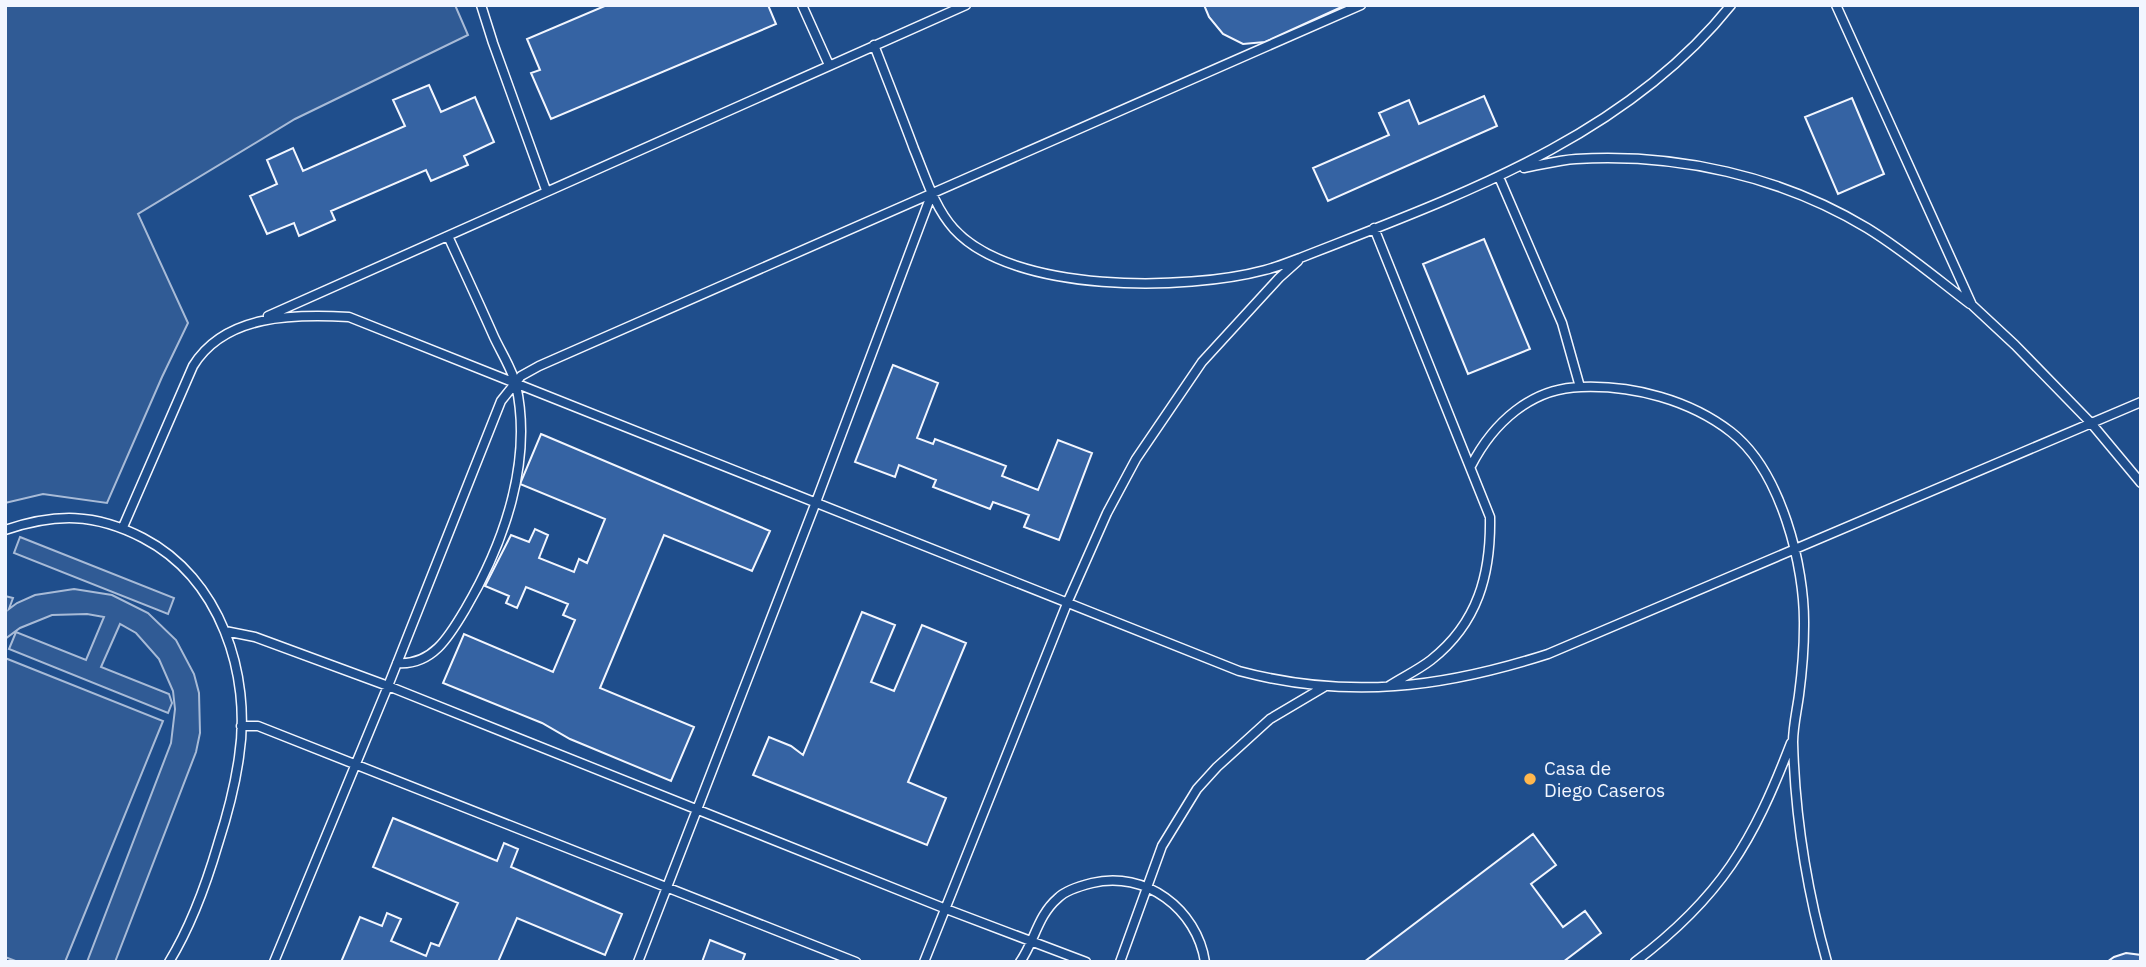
<svg xmlns="http://www.w3.org/2000/svg" width="2146" height="967" font-family="'IBM Plex Sans',sans-serif">
  <rect width="100%" height="100%" fill="#1f4e8c"/>
  <path fill="#305b95" stroke="#a8bbd7" stroke-width="2" d="M5 5H455L468 35 295 119 138 214 188 323 162 377 107 503 43 494 5 503Z
    M20 537 174 598 168 614 14 553Z
    M74 589 112 595 148 613 176 640 194 674 199 693 200 733 196 752 115 962H87L171 743 175 709 173 691 159 659 136 633 120 624 101 667 169 694 172 703 168 713 9 649 16 632 86 660 104 617 87 614 52 615 20 628 5 639V596L13 598 9 609 17 603 35 595Z
    M5 658 163 721 65 962H18L5 957Z"/>
  <path fill="#3563a3" stroke="#f2f6ff" stroke-width="2" d="M607 5H768L776 24 551 119 531 73 540 70 527 39Z
    M1204 5H1346L1265 42 1243 44 1223 34 1209 17Z
    M429 85 441 112 475 97 494 142 464 156 468 165 431 181 426 170 331 211 335 220 299 236 294 223 267 234 250 196 277 184 267 160 293 148 303 171 405 126 393 100Z
    M1484 96 1497 126 1328 201 1313 168 1389 135 1379 113 1409 100 1419 124Z
    M1852 98 1884 174 1838 194 1805 117Z
    M1484 239 1530 349 1468 374 1423 264Z
    M893 365 938 383 917 438 933 444 935 439 1006 466 1002 476 1038 490 1058 440 1092 453 1059 540 1024 527 1029 515 993 502 990 509 933 487 936 480 899 465 895 477 855 462Z
    M541 434 770 531 752 571 664 535 600 688 694 727 671 781 570 739 542 723 443 683 464 634 553 672 575 620 563 615 568 604 526 587 517 608 506 603 509 596 485 586 511 535 529 542 535 529 548 535 539 558 574 572 579 559 587 563 605 519 520 484Z
    M862 612 895 625 871 682 894 691 922 625 966 643 908 782 946 798 927 845 753 775 769 737 791 746 803 755Z
    M393 818 497 861 504 843 518 849 511 867 622 914 605 955 517 918 498 962H341L360 917 382 926 387 913 401 919 391 941 426 956 431 943 439 946 458 903 373 867Z
    M1533 834 1556 865 1531 884 1563 927 1585 911 1601 933 1563 962H1364Z
    M710 940 745 954 742 962H702Z
    M2126 953 2141 955V962H2107L2114 957Z"/>
  <g fill="none" stroke-linecap="round" stroke-linejoin="round">
    <g stroke="#f2f6ff" stroke-width="11">
      <path id="lane" d="M481 5 493 43 546 190
        M802 5 829 65
        M1836 5 1972 305 2015 345 2091 423 2141 483
        M874 45C887 79 901 114 914 149 925 175 934 207 954 229 1013 294 1187 291 1265 270 1277 267 1289 262 1300 258 1455 197 1624 139 1731 5
        M1524 168C1541 165 1559 160 1576 159 1677 153 1781 176 1867 228 1903 250 1936 278 1970 304
        M1499 177 1562 323 1580 387
        M1374 228 1490 517C1491 574 1478 623 1431 660 1418 670 1403 677 1389 686
        M268 316 966 5
        M1471 466C1493 423 1531 388 1581 387 1633 385 1690 400 1731 432 1781 471 1805 566 1804 626 1804 649 1802 672 1799 695 1797 710 1793 727 1793 742 1795 815 1807 891 1827 962
        M123 527 193 366C225 314 294 314 349 317L1239 671C1348 700 1442 688 1548 654L2141 402
        M5 530C56 513 95 513 143 538 220 578 252 674 239 757 235 786 227 816 218 844 206 885 191 926 169 962
        M225 631 255 637 388 686 946 909 1086 962
        M397 663C433 666 450 635 466 608 504 543 533 461 516 385 512 369 501 352 494 337 479 303 463 269 448 236
        M241 726H258L856 962
        M274 962 388 686 501 401 521 376 539 366 1361 5
        M638 962 816 502 932 193
        M924 962 1068 601 1107 513 1136 459 1202 362 1279 278 1298 261
        M1020 962C1035 941 1037 916 1058 898 1066 890 1080 886 1092 883 1145 870 1197 909 1205 962
        M1120 962 1162 846 1197 789 1217 767 1270 719 1324 687
        M1635 962C1721 897 1753 842 1791 743"/>
    </g>
    <use href="#lane" stroke="#1f4e8c" stroke-width="8"/>
  </g>
  <circle fill="#ffb74d" stroke="#1f4e8c" stroke-width="2.5" cx="1530" cy="779" r="7"/>
  <g text-anchor="middle" dominant-baseline="central" stroke-width="5" stroke-linejoin="round" paint-order="stroke">
    <g font-size="19" fill="#f2f6ff" stroke="#1f4e8c" text-anchor="start">
      <text x="1544" y="768">Casa de<tspan x="1544" dy="22">Diego Caseros</tspan></text>
    </g>
  </g>
  <rect width="2146" height="967" fill="none" stroke="#f2f6ff" stroke-width="14"/>
</svg>
